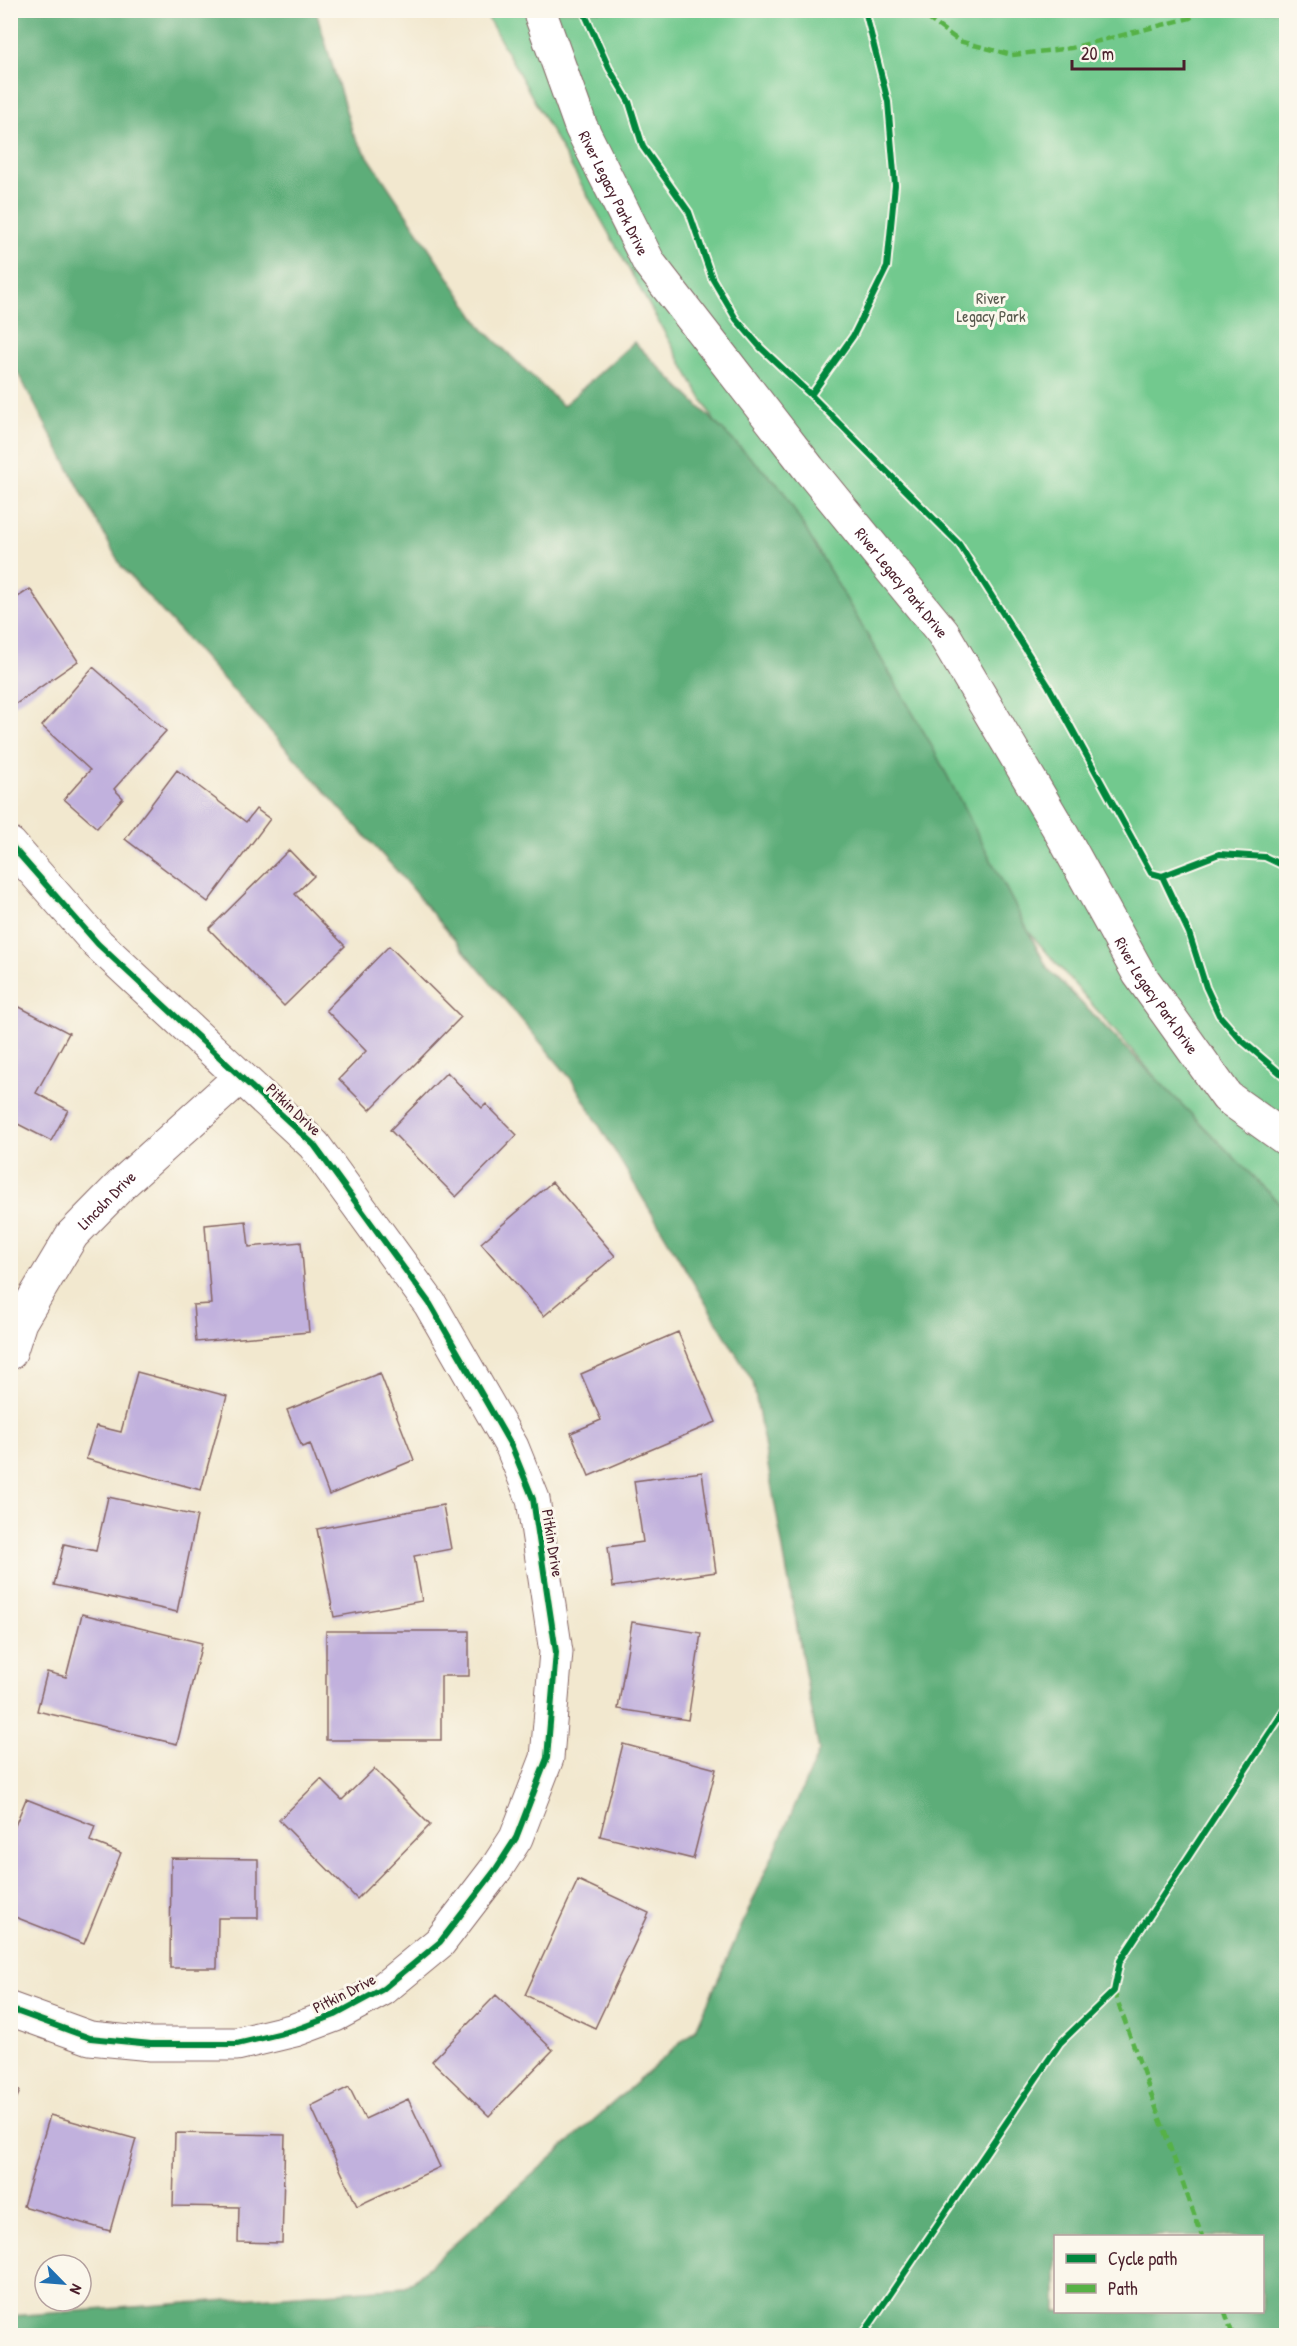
<svg xmlns="http://www.w3.org/2000/svg" width="1297" height="2346" font-family="'Patrick Hand',sans-serif">
  <rect width="100%" height="100%" fill="#fbf7ec"/>
  <filter id="ink" filterUnits="userSpaceOnUse"><feTurbulence type="fractalNoise" baseFrequency=".0167" numOctaves="2"/><feDisplacementMap in="SourceGraphic" scale="12" xChannelSelector="R" yChannelSelector="G"/><feConvolveMatrix kernelMatrix="1 2 1 2 8 2 1 2 1" color-interpolation-filters="sRGB"/></filter>
  <filter id="wash" filterUnits="userSpaceOnUse"><feTurbulence type="fractalNoise" baseFrequency=".008" numOctaves="4" result="noise"/><feDisplacementMap in="SourceGraphic" scale="24" xChannelSelector="R" yChannelSelector="G"/><feGaussianBlur stdDeviation="1.35" result="paint"/><feColorMatrix in="noise" values="0 0 0 0 0 0 0 0 0 0 0 0 0 0 0 0 0 1.4 0 .05"/><feComposite in="paint" operator="in"/></filter>
  <g filter="url(#wash)">
    <rect width="100%" height="100%" fill="#f2e8cf"/>
    <path fill="#72c98e" stroke="#5e745c" stroke-width="1.5" d="M484 11H1286V1228L950 841Z"/>
    <path fill="#5dad79" stroke="#546652" stroke-width="1.5" fill-rule="evenodd" d="M11 10 316 11 353 134 483 329 563 406 634 342 782 489 928 739 1048 969 1286 1210V2335H11V2316L406 2287 696 2029 819 1751 753 1382 572 1080 396 870 121 566 11 360ZM1056 2236H1262V2312H1056Z"/>
    <g id="blocks">
      <path fill="#c1b1dd" d="M30 589 78 661 10 708V602Z
        M93 667 166 731 114 789 123 798 97 828 64 799 90 770 42 726Z
        M177 770 246 822 256 809 270 819 208 902 125 839Z
        M289 850 314 876 295 894 345 946 284 1006 209 929Z
        M389 946 461 1017 370 1110 339 1079 366 1051 326 1010Z
        M10 1002 69 1033 36 1093 68 1110 51 1141 10 1120Z
        M447 1072 482 1108 486 1104 517 1135 456 1197 390 1130Z
        M552 1182 615 1256 544 1316 481 1243Z
        M246 1221 249 1247 301 1242 309 1332 196 1342 193 1305 211 1304 205 1225Z
        M678 1332 716 1422 589 1476 571 1433 601 1420 581 1374Z
        M137 1372 227 1396 201 1490 86 1459 96 1426 121 1432Z
        M380 1373 414 1460 329 1495 310 1444 302 1447 287 1410Z
        M702 1472 716 1572 613 1587 608 1547 643 1542 634 1481Z
        M108 1497 197 1516 177 1612 54 1585 64 1544 96 1551Z
        M443 1505 451 1549 414 1556 422 1601 334 1617 317 1529Z
        M82 1614 202 1643 177 1744 37 1711 47 1672 66 1677Z
        M632 1622 701 1633 688 1720 618 1709Z
        M326 1631H469V1676H441V1740H326Z
        M623 1744 716 1769 693 1859 600 1836Z
        M374 1769 430 1825 357 1899 279 1820 321 1779 342 1800Z
        M26 1799 95 1826 90 1841 121 1853 84 1944 10 1915V1838Z
        M171 1858 258 1859V1918H218L217 1968H170Z
        M578 1880 649 1913 595 2028 525 1995Z
        M496 1995 553 2050 489 2116 432 2061Z
        M10 2087 20 2091 10 2113Z
        M349 2087 365 2119 408 2099 440 2167 357 2206 311 2106Z
        M50 2115 136 2139 110 2231 23 2206Z
        M175 2133 285 2135 282 2243 238 2242 239 2207 173 2206Z"/>
    </g>
  </g>
  <g filter="url(#ink)">
    <use href="#blocks" fill-opacity="0" stroke="#856564" stroke-width="1.5"/>
    <g fill="none" stroke-linecap="round" stroke-linejoin="round">
      <g stroke="#856564" stroke-width="35">
        <g id="minor">
          <path id="s1" d="M539 10 581 127 649 263 809 469 943 633 1059 829 1139 974 1227 1097 1286 1139"/>
          <path d="M10 844 98 944 314 1145 430 1304 512 1447 533 1499 556 1652 547 1758 516 1838 496 1869 440 1942 383 1989 335 2015 295 2030 237 2044H151L90 2038 10 2009"/>
          <path id="s2" d="M10 1353 20 1322 72 1235 124 1182 240 1077"/>
        </g>
      </g>
      <use href="#minor" stroke="#fff" stroke-width="33"/>
      <path stroke="#57b146" stroke-width="4.5" stroke-dasharray="9 4.5" stroke-linecap="butt" d="M916 10 959 41 1012 55 1071 48 1190 18 1202 10
        M1114 1991 1202 2236
        M1225 2312 1233 2336"/>
      <g stroke="#fbf7ec" stroke-width="10">
        <path id="cycleway" d="M583 10 609 68 629 102 643 147 689 212 712 278 736 319 761 348 811 395
          M865 10 888 102 895 185 887 267 853 336 811 395 959 544 1048 685 1151 873 1162 876 1219 854 1265 857 1286 867
          M10 844 98 944 314 1145 430 1304 512 1447 533 1499 556 1652 547 1758 516 1838 496 1869 440 1942 383 1989 335 2015 295 2030 237 2044H151L90 2038 10 2009
          M1162 876 1189 933 1206 987 1219 1015 1240 1039 1286 1078
          M862 2336 1060 2043 1114 1991 1120 1961 1286 1708"/>
      </g>
      <use href="#cycleway" stroke="#00873e" stroke-width="6"/>
    </g>
  </g>
  <g text-anchor="middle" dominant-baseline="central" stroke-width="6" stroke-linejoin="round" paint-order="stroke">
    <g font-size="16" fill="#4a1f2b" stroke="#fbf7ec">
      <text stroke="none"><textPath href="#s1" startOffset="198">River Legacy Park Drive</textPath></text>
      <text stroke="none"><textPath href="#s1" startOffset="684">River Legacy Park Drive</textPath></text>
      <text stroke="none"><textPath href="#s1" startOffset="1170">River Legacy Park Drive</textPath></text>
      <text transform="translate(294 1109) rotate(43)">Pitkin Drive</text>
      <text stroke="none"><textPath href="#s2" startOffset="183">Lincoln Drive</textPath></text>
      <text transform="translate(553 1543) rotate(81)">Pitkin Drive</text>
      <text transform="translate(344 1993) rotate(-27)">Pitkin Drive</text>
    </g>
    <g font-size="16" fill="#585a4e" stroke="#fbf7ec">
      <text x="991" y="298">River<tspan x="991" dy="18">Legacy Park</tspan></text>
    </g>
  </g>
  <rect width="1297" height="2346" fill="none" stroke="#fbf7ec" stroke-width="36"/>
  <rect x="1054" y="2235" width="210" height="78" fill="#fbf7ec" stroke="#b4a19f" stroke-width="1.5"/>
  <rect x="1066" y="2254" width="30" height="9" fill="#00873e" stroke="#b4a19f" stroke-width="1.5"/>
  <text x="1108" y="2265" font-size="18" fill="#4a1f2b">Cycle path</text>
  <rect x="1066" y="2284" width="30" height="9" fill="#57b146" stroke="#b4a19f" stroke-width="1.5"/>
  <text x="1108" y="2295" font-size="18" fill="#4a1f2b">Path</text>
  <g transform="translate(63 2283) rotate(115)"><circle r="28" fill="#fbf7ec" stroke="#b4a19f" stroke-width="1.5"/>
  <path d="M0-4.5L10 22L0 15L-10 22Z" fill="#1f6fb2"/>
  <text y="-9" font-size="16" font-weight="bold" text-anchor="middle" fill="#4a1f2b">N</text>
  </g>
  <path d="M1072 60v9h112v-9" fill="none" stroke="#4a1f2b" stroke-width="3"/>
  <text x="1081" y="60" font-size="18" fill="#4a1f2b" stroke="#fbf7ec" stroke-width="4.5" paint-order="stroke">20 m</text>
</svg>
